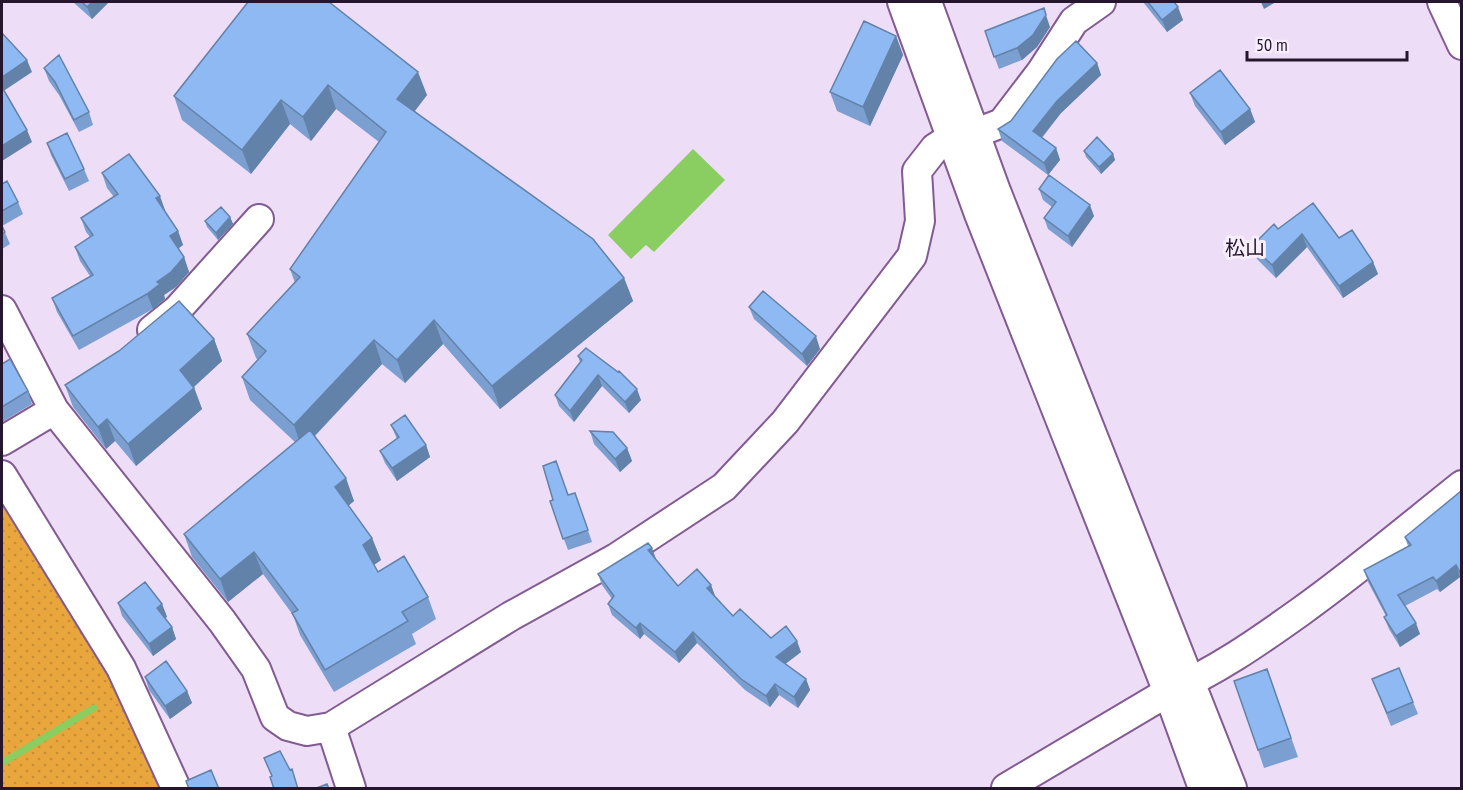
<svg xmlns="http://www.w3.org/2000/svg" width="1463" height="790" font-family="'PT Sans Narrow','Noto Sans JP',sans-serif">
  <defs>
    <pattern id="park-dots" width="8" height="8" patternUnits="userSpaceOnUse" patternTransform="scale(1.5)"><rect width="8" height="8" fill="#e9a63c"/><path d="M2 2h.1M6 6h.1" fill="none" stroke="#c88e35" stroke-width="1.8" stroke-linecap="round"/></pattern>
  </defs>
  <rect width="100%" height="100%" fill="#eeddf7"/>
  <path fill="url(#park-dots)" d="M2 500 116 683 159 788H2Z"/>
  <path fill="#8acd61" d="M693 149 725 180 654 252 646 245 631 259 608 235Z"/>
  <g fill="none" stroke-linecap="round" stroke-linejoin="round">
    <path stroke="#8acd61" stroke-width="7" d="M2 763 94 708"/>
    <g stroke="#825b93" stroke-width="32">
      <path id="minor" d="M902 2 979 214 1168 692 1203 788
        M927 2 996 191 1232 788
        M1442 2 1462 45
        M2 310 54 410 222 621 256 669 275 717 288 726 307 731 331 727 511 616 616 558 724 487 785 422 912 256 920 221 917 171 935 148 952 137 976 133 1002 123 1041 72 1074 21 1101 2
        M152 330 177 310 259 219
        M2 441 54 410
        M2 475 121 668 176 788
        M331 727 351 788
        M1006 788 1168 692C1215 672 1258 642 1300 612 1356 572 1408 528 1462 485"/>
    </g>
    <use href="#minor" stroke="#fff" stroke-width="28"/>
  </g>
  <path fill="#7a9fd0" d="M73 2H109L92 19Z
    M248 2 427 95 415 111 624 278 633 301 500 409 443 344 405 383 382 364 315 436 354 501 348 506 372 538 381 560 374 565 378 572 428 597 436 619 412 634 416 644 334 692 300 635 293 615 263 574 228 602 192 557 184 534 296 443 250 400 242 377 258 360 256 358 247 334 295 283 290 269 379 142 336 109 311 141 290 124 251 174 182 120 174 96Z
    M1143 2H1176L1175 3 1183 20 1167 32Z
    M1050 27 1037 47 1022 60 999 69 985 31Z
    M896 36 903 55 870 126 837 111 830 92Z
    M1097 63 1101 75 1061 113 1042 138 1056 148 1060 160 1048 175 1002 141 998 129 1011 121Z
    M44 68 89 112 93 125 79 132 59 95 49 81Z
    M1190 93 1250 109 1255 122 1225 145 1195 106Z
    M47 143 84 169 89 181 69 191 51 155Z
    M1084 151 1113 154 1115 160 1101 174 1086 157Z
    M102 173 165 210H164L178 231 183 245 178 248 184 257 189 272 176 287 164 295 165 299 153 309 79 350 57 312 52 298 90 276 80 261 75 247 90 237 86 232 81 218 114 197 107 188Z
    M2 184 18 202 23 214 2 226 10 244 2 249Z
    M1039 189 1094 216 1072 247 1048 229 1044 218 1052 207 1043 200Z
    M230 217 233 224 218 240 207 227 205 221Z
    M1278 229 1339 238 1373 262 1378 274 1343 298 1307 247 1276 278 1257 259 1252 246Z
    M749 307 820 349 807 366 754 319Z
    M214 339 222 361 194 387 202 409 136 466 115 441 106 449 73 407 65 385Z
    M578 356 641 400 629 413 602 386 574 422 559 406 555 395 580 362Z
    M2 364 28 391 32 404 2 422Z
    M391 425 426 445 430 457 397 481 385 463 380 451 397 439Z
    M590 431 627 448 632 461 620 472 594 444Z
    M1461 491V579L1460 577 1440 592 1437 589 1405 606 1420 634 1400 647 1389 629 1384 617 1386 616 1368 582 1364 570 1408 546 1405 537Z
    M575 493 592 542 568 550 550 501Z
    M652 548 655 559 678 586 711 585 715 596 733 616 771 638 801 652 785 664 806 679 810 690 798 708 779 695 770 707 745 690 697 643 679 663 644 634 640 639 612 615 608 604 612 599 602 585 598 574Z
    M118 603 162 604 167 617 165 618 172 627 176 639 153 656 122 616Z
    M1267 669 1298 757 1264 768 1258 750Z
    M145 677 187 691 192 703 170 719 149 690Z
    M1372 679 1413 702 1418 714 1391 726Z"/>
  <path fill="#6382a9" d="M92 2H109L92 19 87 7Z
    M1261 2H1276L1264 9Z
    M1178 7 1183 20 1167 32 1162 20Z
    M1046 15 1050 27 1037 47 1022 60 1017 48Z
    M896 36 903 55 870 126 863 107Z
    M27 60 32 72 2 92V77Z
    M1097 63 1101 75 1061 113 1037 143 1033 131 1057 101Z
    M418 72 427 95 406 122 397 99Z
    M328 85 336 109 311 141 303 117Z
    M281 100 290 124 251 174 242 150Z
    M1250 109 1255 122 1225 145 1221 132Z
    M27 130 32 142 2 161V146Z
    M1056 148 1060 160 1048 175 1044 163Z
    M1113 154 1115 160 1101 174 1099 167Z
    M160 196 165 210 161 213 156 198Z
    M1090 205 1094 216 1072 247 1068 236Z
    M230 217 233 224 218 240 216 233Z
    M178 231 183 245 175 251 170 236Z
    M1302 234 1307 247 1276 278 1272 265Z
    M184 257 189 272 176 287 164 295 165 299 153 309 147 294 157 282Z
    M1373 262 1378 274 1343 298 1339 286Z
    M624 278 633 301 500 409 492 386Z
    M434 320 443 344 405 383 397 360Z
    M816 336 820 349 807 366 802 354Z
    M214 339 222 361 188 392 180 370Z
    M374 340 382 364 302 449 294 425Z
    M598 375 602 386 574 422 570 411Z
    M194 388 202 409 136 466 128 444Z
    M637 389 641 400 629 413 625 402Z
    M107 419 115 441 106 449 98 427Z
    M426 445 430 457 397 481 392 468Z
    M627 448 632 461 620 472 615 459Z
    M346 478 354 501 343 510 335 487Z
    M372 538 381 560 371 567 363 545Z
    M652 548 656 559 652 561 648 550Z
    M254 552 263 574 228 602 220 579Z
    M1456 565 1460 577 1440 592 1436 581Z
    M711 585 715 596 711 600 707 588Z
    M162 604 167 617 162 620 157 608Z
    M640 623 644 634 640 639 636 628Z
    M1416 623 1420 634 1400 647 1396 636Z
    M172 627 176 639 153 656 149 644Z
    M693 632 697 643 679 663 675 652Z
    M797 641 801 652 780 668 776 657Z
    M806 679 810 690 798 708 794 697Z
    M775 684 779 695 770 707 766 696Z
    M187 691 192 703 170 719 165 706Z"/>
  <path fill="#8eb9f2" stroke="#6382a9" stroke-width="1.5" d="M82 2H92L87 7Z
    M248 2H329L418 72 397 99 593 239 624 278 492 386 434 320 397 360 374 340 294 425 242 377 266 351 247 334 300 277 290 269 386 132 328 85 303 117 281 100 242 150 174 96Z
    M1148 2H1174L1178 7 1162 20Z
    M1044 8 1046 15 1033 35 1017 48 994 57 985 31Z
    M864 21 896 36 863 107 830 92Z
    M2 33 27 60 2 77Z
    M1076 41 1097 63 1057 101 1033 131 1056 148 1044 163 998 129 1011 121 1057 59Z
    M59 55 89 112 74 120 55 82 44 68Z
    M1220 70 1250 109 1221 132 1190 93Z
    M2 87 27 130 2 146Z
    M67 133 84 169 65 179 47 143Z
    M1097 137 1113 154 1099 167 1084 151Z
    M129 154 160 196 156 198 178 231 170 236 184 257 171 272 157 282 160 284 147 294 73 336 52 298 93 275 75 247 93 235 81 218 118 194 102 173Z
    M1049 175 1090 205 1068 236 1044 218 1056 202 1039 189Z
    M7 181 18 202 2 211V184Z
    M1313 203 1339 238 1352 230 1373 262 1339 286 1302 234 1272 265 1252 246 1274 224 1278 229Z
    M221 207 230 217 216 233 205 221Z
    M2 226 5 232 2 234Z
    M763 291 816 336 802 354 749 307Z
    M179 301 214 339 180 370 194 388 128 444 107 419 98 427 65 385 119 351Z
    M586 348 618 372 619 371 637 389 625 402 598 375 570 411 555 395 582 360 578 356Z
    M10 359 28 391 2 407V364Z
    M405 415 426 445 392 468 380 451 399 437 391 425Z
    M310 430 346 478 335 487 372 538 363 545 378 572 404 556 428 597 402 612 408 621 325 670 292 613 298 610 254 552 220 579 184 534Z
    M590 431 613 432 627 448 615 459Z
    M556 461 568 495 575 493 588 530 563 539 550 501 553 500 543 466Z
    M1461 491V574L1456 565 1436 581 1433 577 1398 595 1416 623 1396 636 1384 617 1387 615 1364 570 1411 545 1405 537Z
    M648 543 652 548 648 550 678 586 697 569 711 585 707 588 733 616 740 609 771 638 786 626 797 641 776 657 806 679 794 697 775 684 766 696 741 679 693 632 675 652 640 623 636 628 608 604 614 596 598 574Z
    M145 582 162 604 157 608 172 627 149 644 118 603Z
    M166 661 187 691 165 706 145 677Z
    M1399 668 1413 702 1387 713 1372 679Z
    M1267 669 1291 738 1258 750 1234 681Z
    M280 751 290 770 292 769 298 789H274L270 777 272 776 264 758Z
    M211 770 219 789H189L186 781Z
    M327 784 329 789H314Z"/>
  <g text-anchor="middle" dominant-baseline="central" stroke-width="6" stroke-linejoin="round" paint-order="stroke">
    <g font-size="20" fill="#26162d" stroke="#f7eefb">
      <text x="1245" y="248">松山</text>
    </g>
  </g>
  <rect width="1463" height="790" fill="none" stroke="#26162d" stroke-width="6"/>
  <path d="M1247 51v9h160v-9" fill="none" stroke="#26162d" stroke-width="3"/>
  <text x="1256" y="51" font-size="18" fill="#26162d" stroke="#f7eefb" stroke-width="4.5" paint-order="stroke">50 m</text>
</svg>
